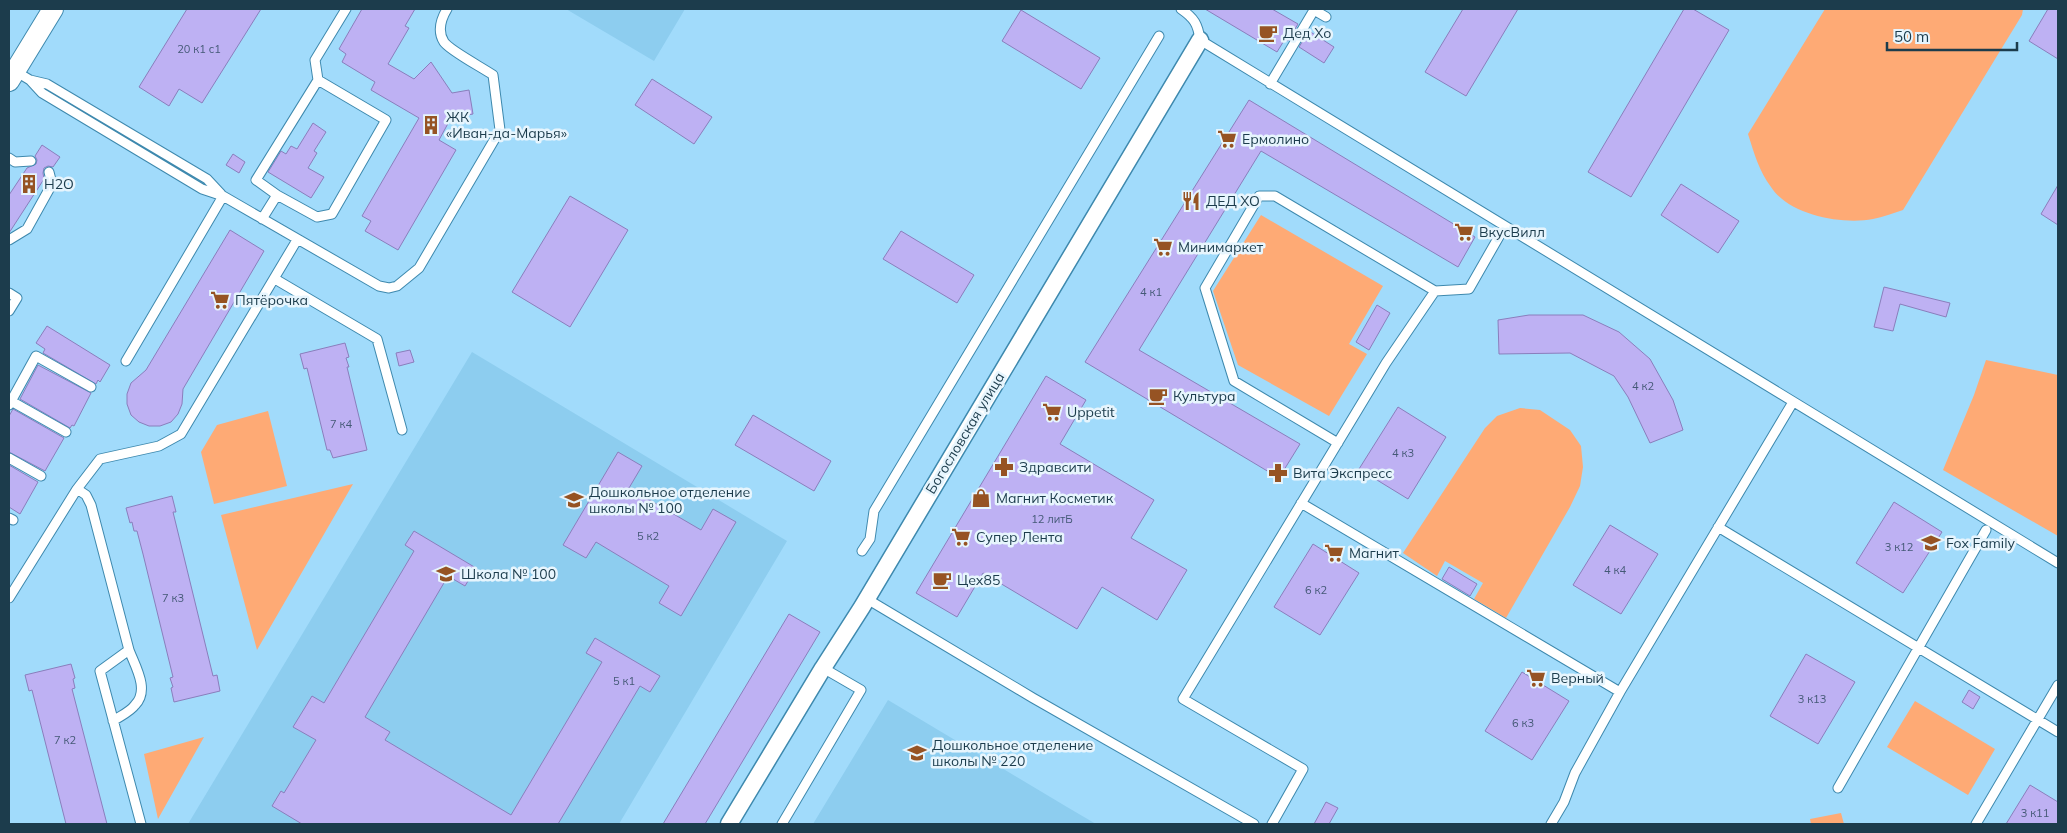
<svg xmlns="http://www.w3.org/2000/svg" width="2067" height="833" font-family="Mulish,sans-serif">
  <rect width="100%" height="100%" fill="#a1dbfb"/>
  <path fill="#8dcdef" d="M566 9H685L654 61Z
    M472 352 787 541 619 824H188Z
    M888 700 1067 807 1096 824H813Z"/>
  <path fill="#feaa75" d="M1825 9H2023L2022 15 1903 210C1893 213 1883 217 1873 219 1842 225 1789 215 1771 187 1759 171 1754 153 1748 134Z
    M1261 215 1383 286 1349 344 1367 354 1329 416 1238 365 1213 291Z
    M1986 360 2058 375V536L1943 470 1974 395Z
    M1520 408 1540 410 1570 430 1581 446 1583 467 1580 486 1570 507 1506 618 1474 599 1483 583 1445 561 1437 576 1403 553 1485 428 1497 416Z
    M268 411 287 486 214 504 201 452 217 425Z
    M353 484 257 650 221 515Z
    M1915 701 1995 749 1968 795 1887 747Z
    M204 737 158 819 144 754Z
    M1841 813 1844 824H1811L1810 819Z"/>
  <path fill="#beb1f3" stroke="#8a7ebc" d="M187 9H261L202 103 179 89 169 106 139 87Z
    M362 9H415L405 26 409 28 388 64 414 79 431 62 452 93 469 90 473 114 451 118 439 140 456 150 398 250 365 231 371 221 362 216 419 118 371 90 375 82 342 62 346 54 339 49Z
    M1205 9H1272L1298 24 1288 41 1285 39 1277 52Z
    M1463 9H1518L1466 96 1425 72Z
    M1684 9H1693L1729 30 1631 197 1588 172Z
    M2048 9H2058V59L2029 41Z
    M1021 10 1100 58 1081 89 1002 41Z
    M1309 31 1334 47 1324 63 1299 47Z
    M652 79 712 117 694 144 635 105Z
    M1249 100 1475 237 1458 267 1261 151 1139 350 1300 444 1279 478 1085 362Z
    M313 123 326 132 314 151 317 153 308 168 324 177 311 198 268 172 281 151 286 154 291 146 297 149Z
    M42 145 60 157 53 167 48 166 44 168 43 173 44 179 9 233V195L27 168 36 164 37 160 35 156Z
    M233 154 245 162 239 173 226 165Z
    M1681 184 1739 221 1718 253 1661 215Z
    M2058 185V225L2041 214Z
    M570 196 628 230 570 327 512 292Z
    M230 230 264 251 183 389 182 404 178 414 171 422 160 426H149L139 422 131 415 127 404V394L131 383 146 370Z
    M901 231 974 275 957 303 883 259Z
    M1884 287 1950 303 1946 317 1900 304 1893 331 1874 327Z
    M1377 305 1390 313 1369 350 1356 342Z
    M1529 315H1583L1619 332 1650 359 1673 400 1683 430 1650 443 1628 397 1614 376 1570 353 1499 354 1498 320Z
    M47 326 110 365 100 382 98 380 96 384 43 353 45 349 36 343Z
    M345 343 349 357 346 358 349 367H347L367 450 333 458 330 450H327L307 368 304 369 300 354Z
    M410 350 414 362 399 366 396 353Z
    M38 365 91 393 74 426 72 425 70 428 20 399Z
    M1046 376 1086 400 1060 444 1154 500 1131 538 1187 570 1157 620 1102 587 1077 629 983 573 957 617 916 593Z
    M1398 407 1446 437 1408 499 1359 469Z
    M13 409 64 438 45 471 9 452V416Z
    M753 415 831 461 814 491 735 445Z
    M618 452 642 466 629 488 701 530 713 509 736 522 681 616 659 603 669 586 596 542 586 558 563 545Z
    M9 465 38 482 20 514 9 507Z
    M172 496 176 512H173L213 676 217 675 220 691 174 702 171 688 173 687 170 678 173 677 143 554 137 531H134L132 522 130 523 126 508Z
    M1894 502 1942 532 1903 593 1856 563Z
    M1610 525 1658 554 1621 614 1573 585Z
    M414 531 476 568 465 586 448 576 365 717 390 732 385 740 511 815 602 662 586 653 595 638 660 676 650 692 640 686 558 824H302L272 806 281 791 284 793 316 740 293 727 312 696 324 703 414 551 405 545Z
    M1313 544 1359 573 1320 635 1274 607Z
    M1449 567 1477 584 1470 596 1442 579Z
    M789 614 820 632 705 824H663Z
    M1806 654 1855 682 1818 744 1770 716Z
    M71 664 75 678 73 679 75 688 72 689 107 824H66L32 690 29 691 25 675Z
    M1522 672 1569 701 1532 760 1485 731Z
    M1969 690 1980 697 1973 709 1962 702Z
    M2030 785 2058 802V824H2006Z
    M1326 802 1338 808 1329 824H1314Z"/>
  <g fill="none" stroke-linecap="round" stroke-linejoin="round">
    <g stroke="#3e89ae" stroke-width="11">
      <path id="service" d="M1181 9C1194 18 1198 24 1200 40L2058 563
        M1314 10 1326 17
        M15 71 30 80 42 93 202 189 223 196 379 286 389 288 397 286 419 268 500 130 493 75C483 68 449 50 444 42 437 31 441 19 447 9
        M30 80 47 84 207 179 221 194
        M318 80 386 120 332 214 317 217 277 195 256 180 318 80 315 60 346 9
        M1270 84 1314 10 1313 9
        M9 158 15 162 31 161
        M262 219 277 195
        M9 240 27 229 52 184 49 172
        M275 279 377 339 402 430
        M9 293 17 298 9 311
        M126 361 223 196
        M11 401 66 432
        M9 405 36 356 91 387
        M1338 443 1234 381 1205 288 1259 196H1275L1435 291
        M9 458 41 476
        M77 489 86 495 91 505 129 650 100 671 141 824
        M1301 503 1620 692
        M9 518 13 520
        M1718 527 2058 732
        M862 551 870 539 874 511 1159 36
        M9 598 77 489 100 459 159 446 181 434 297 240
        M867 599 1033 698 1254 824
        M113 721C120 716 130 712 135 705 150 690 135 666 129 650
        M1838 788 1986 530
        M782 824 861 690 823 668
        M1272 824 1303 769 1183 699 1386 363 1435 291 1469 289 1505 226
        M1551 824 1564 802 1575 773 1620 692 1793 402
        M1976 824 2058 685"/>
    </g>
    <g stroke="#3e89ae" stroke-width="19">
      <path id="minor" d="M729 824 823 668 862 607 1200 40"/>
    </g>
    <g stroke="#3e89ae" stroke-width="22">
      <path id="tertiary" d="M9 81 53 9"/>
    </g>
    <use href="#service" stroke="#fff" stroke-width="9"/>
    <use href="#minor" stroke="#fff" stroke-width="16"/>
    <use href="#tertiary" stroke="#fff" stroke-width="20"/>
  </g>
  <defs>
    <g id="cafe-bare" transform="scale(1.5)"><path d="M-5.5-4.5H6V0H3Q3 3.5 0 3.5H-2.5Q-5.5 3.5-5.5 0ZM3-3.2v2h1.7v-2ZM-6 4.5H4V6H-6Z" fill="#965323" stroke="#e7f5fd" stroke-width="2.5" paint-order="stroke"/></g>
    <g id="building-bare" transform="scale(1.5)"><path d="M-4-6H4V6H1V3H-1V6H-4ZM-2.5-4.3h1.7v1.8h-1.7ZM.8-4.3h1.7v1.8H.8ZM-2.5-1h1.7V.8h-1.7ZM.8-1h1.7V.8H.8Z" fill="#965323" stroke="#e7f5fd" stroke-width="2.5" paint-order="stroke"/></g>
    <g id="supermarket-bare" transform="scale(1.5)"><path d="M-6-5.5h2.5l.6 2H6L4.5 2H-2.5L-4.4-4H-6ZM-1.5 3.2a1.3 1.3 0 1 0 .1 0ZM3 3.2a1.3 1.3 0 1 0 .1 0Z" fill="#965323" stroke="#e7f5fd" stroke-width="2.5" paint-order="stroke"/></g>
    <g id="restaurant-bare" transform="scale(1.5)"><path d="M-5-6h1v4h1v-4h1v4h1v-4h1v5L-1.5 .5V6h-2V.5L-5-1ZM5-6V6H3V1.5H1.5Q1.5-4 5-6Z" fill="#965323" stroke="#e7f5fd" stroke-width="2.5" paint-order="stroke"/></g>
    <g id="pharmacy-bare" transform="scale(1.5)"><path d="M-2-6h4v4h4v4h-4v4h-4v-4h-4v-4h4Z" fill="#965323" stroke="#e7f5fd" stroke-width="2.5" paint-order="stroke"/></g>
    <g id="shop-bare" transform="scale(1.5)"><path d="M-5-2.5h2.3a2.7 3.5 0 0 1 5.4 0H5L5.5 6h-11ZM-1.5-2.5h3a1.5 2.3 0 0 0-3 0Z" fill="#965323" stroke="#e7f5fd" stroke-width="2.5" paint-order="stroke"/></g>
    <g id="school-bare" transform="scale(1.5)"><path d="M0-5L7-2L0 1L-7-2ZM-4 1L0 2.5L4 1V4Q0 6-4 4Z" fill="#965323" stroke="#e7f5fd" stroke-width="2.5" paint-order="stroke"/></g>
  </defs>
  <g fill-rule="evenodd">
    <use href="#cafe-bare" x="1268" y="33"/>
    <use href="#building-bare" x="431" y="125"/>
    <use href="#supermarket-bare" x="1227" y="139"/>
    <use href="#building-bare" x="29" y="184"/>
    <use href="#restaurant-bare" x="1191" y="201"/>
    <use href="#supermarket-bare" x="1464" y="232"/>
    <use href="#supermarket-bare" x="1163" y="247"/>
    <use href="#supermarket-bare" x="220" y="300"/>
    <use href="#cafe-bare" x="1158" y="396"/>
    <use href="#supermarket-bare" x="1052" y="412"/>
    <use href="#pharmacy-bare" x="1004" y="467"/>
    <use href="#pharmacy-bare" x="1278" y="473"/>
    <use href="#shop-bare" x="981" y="498"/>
    <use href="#school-bare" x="574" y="500"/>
    <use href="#supermarket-bare" x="961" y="537"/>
    <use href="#school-bare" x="1931" y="543"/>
    <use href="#supermarket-bare" x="1334" y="553"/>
    <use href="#school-bare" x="446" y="574"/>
    <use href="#cafe-bare" x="942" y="580"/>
    <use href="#supermarket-bare" x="1536" y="678"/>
    <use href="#school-bare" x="917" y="753"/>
  </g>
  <g text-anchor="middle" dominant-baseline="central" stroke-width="5" stroke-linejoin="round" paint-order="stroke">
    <g font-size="11" fill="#445976">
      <text x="199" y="49">20 к1 с1</text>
      <text x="1151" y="292">4 к1</text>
      <text x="1643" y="386">4 к2</text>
      <text x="341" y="424">7 к4</text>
      <text x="1403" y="453">4 к3</text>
      <text x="1052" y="519">12 литБ</text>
      <text x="648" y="536">5 к2</text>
      <text x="1899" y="547">3 к12</text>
      <text x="1615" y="570">4 к4</text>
      <text x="1316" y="590">6 к2</text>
      <text x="173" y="598">7 к3</text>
      <text x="624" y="681">5 к1</text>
      <text x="1812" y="699">3 к13</text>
      <text x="1523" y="723">6 к3</text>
      <text x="65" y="740">7 к2</text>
      <text x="2035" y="813">3 к11</text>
    </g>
    <g font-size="14" fill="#1c3c4c" stroke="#e7f5fd" text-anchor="start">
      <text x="1283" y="33">Дед Хо</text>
      <text x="446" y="117">ЖК<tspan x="446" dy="16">«Иван-да-Марья»</tspan></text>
      <text x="1242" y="139">Ермолино</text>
      <text x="44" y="184">H2O</text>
      <text x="1206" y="201">ДЕД ХО</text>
      <text x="1479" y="232">ВкусВилл</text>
      <text x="1178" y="247">Минимаркет</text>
      <text x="235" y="300">Пятёрочка</text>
      <text x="1173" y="396">Культура</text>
      <text x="1067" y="412">Uppetit</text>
      <text x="1019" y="467">Здравсити</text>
      <text x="1293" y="473">Вита Экспресс</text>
      <text x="589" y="492">Дошкольное отделение<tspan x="589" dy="16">школы № 100</tspan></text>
      <text x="996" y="498">Магнит Косметик</text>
      <text x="976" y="537">Супер Лента</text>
      <text x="1946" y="543">Fox Family</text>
      <text x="1349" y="553">Магнит</text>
      <text x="461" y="574">Школа № 100</text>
      <text x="957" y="580">Цех85</text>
      <text x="1551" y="678">Верный</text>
      <text x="932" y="745">Дошкольное отделение<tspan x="932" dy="16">школы № 220</tspan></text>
    </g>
    <g font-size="14" fill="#1c3c4c" stroke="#e7f5fd">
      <text transform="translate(965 433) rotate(-59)">Богословская улица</text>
    </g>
  </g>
  <rect width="2067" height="833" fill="none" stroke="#1c3c4c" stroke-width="20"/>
  <path d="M1887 42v8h130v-8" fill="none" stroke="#1c3c4c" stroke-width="2.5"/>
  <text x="1894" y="42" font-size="15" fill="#1c3c4c" stroke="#e7f5fd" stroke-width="4" paint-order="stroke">50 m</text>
</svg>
